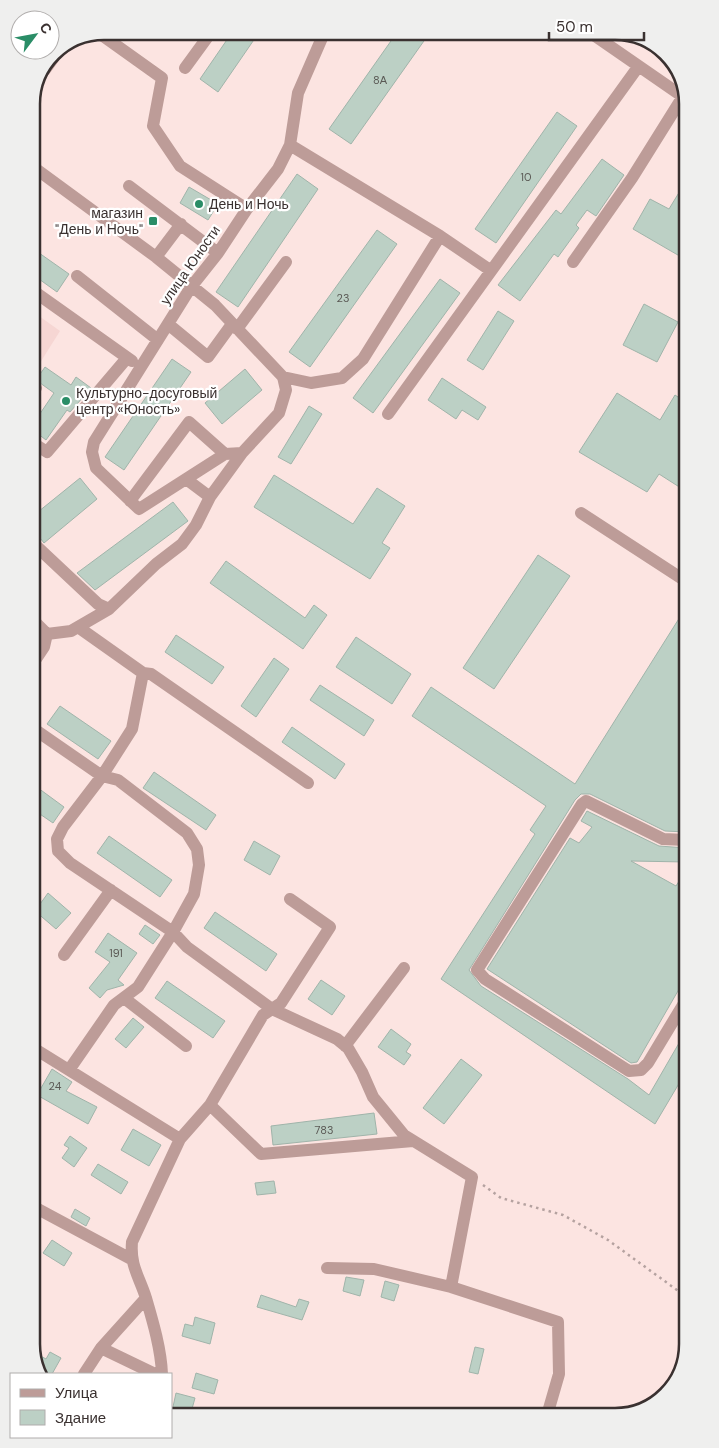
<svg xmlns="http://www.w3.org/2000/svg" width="719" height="1448" font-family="'DM Sans',sans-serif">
  <rect width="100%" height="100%" fill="#fce4e1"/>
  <path fill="#f6d6d3" d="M32 311 60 331 33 374Z"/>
  <path fill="#bcd0c5" stroke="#a0b4aa" d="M233 31H260L218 92 200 79Z
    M398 31H431L351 144 329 129Z
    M557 112 577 126 496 243 475 229Z
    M602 159 624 175 596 216 587 210 576 225 579 228 558 257 554 254 520 301 498 285 556 210 561 214Z
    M297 174 318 189 238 307 216 292Z
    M683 186V258L633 229 650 199 669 209Z
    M189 187 218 204 208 220 180 203Z
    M377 230 397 244 310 367 289 352Z
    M32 248 69 274 57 292 32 274Z
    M440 279 460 293 373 413 353 398Z
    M644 304 678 322 657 362 623 345Z
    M498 311 514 321 483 370 467 360Z
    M172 359 191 372 124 470 105 457Z
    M45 367 71 385 76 377 91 388 70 412 67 410 46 440 33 430V424L54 393 36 380Z
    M245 369 262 390 222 424 205 403Z
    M442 378 486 407 478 420 462 410 456 419 428 400Z
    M617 393 660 420 675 395 684 401V490L659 474 647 492 579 452Z
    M309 406 322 414 291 464 278 457Z
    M274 475 353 524 377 488 405 506 382 543 390 548 370 579 254 507Z
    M80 478 97 499 44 543 33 529V516Z
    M173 502 188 521 95 590 77 573Z
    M538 555 570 576 494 689 463 668Z
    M226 561 305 618 314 605 327 615 303 649 210 583Z
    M685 609V634L679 643 685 646 686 832 665 831 590 794H581L575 800 469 970 481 986 628 1079 649 1095 686 1031 687 1070 655 1124 441 979 535 834 530 830 546 806 412 716 431 687 575 784Z
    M176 635 224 667 212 684 165 652Z
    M356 637 411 674 392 704 336 667Z
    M274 658 289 669 256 717 241 706Z
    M320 685 374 720 364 736 310 700Z
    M60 706 111 741 98 759 47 724Z
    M292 727 345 764 335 779 282 742Z
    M154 772 216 815 206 830 143 788Z
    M34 785 64 807 53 823 34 810Z
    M587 811 659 846 686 848V862L631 861 676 886 686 870V977L637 1062 631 1063 487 969 570 838 579 843 592 827 581 821Z
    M109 836 172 880 160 897 97 853Z
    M254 841 280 856 270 875 244 860Z
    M48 893 71 913 56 929 35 911Z
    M215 912 277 954 266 971 204 928Z
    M145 925 160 935 153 944 139 934Z
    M108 933 137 953 118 980 124 985 107 990 100 998 89 988 110 962 95 952Z
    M321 980 345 996 332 1015 308 999Z
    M167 981 225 1021 213 1038 155 998Z
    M133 1018 144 1027 126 1048 115 1039Z
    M391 1029 411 1044 406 1052 411 1055 404 1065 378 1047Z
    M461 1059 482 1075 444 1124 423 1108Z
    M52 1069 72 1082 66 1091 97 1107 88 1124 37 1095Z
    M374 1113 377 1134 273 1145 271 1126Z
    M133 1129 161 1145 149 1166 121 1150Z
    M70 1136 87 1148 74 1167 62 1158 69 1148 64 1145Z
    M98 1164 128 1182 121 1194 91 1175Z
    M274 1181 276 1193 257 1195 255 1183Z
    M75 1209 90 1218 86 1226 71 1217Z
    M52 1240 72 1253 64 1266 43 1253Z
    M346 1277 364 1280 360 1296 343 1291Z
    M385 1281 399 1285 394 1301 381 1297Z
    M261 1295 296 1307 299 1299 309 1302 302 1320 257 1307Z
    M195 1317 215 1323 210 1344 182 1336 185 1324 193 1326Z
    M475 1347 484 1349 478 1374 469 1372Z
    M50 1352 61 1358 52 1374H42L37 1371V1354L46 1359Z
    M196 1373 218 1380 214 1394 192 1388Z
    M176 1393 195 1398 190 1416H171Z"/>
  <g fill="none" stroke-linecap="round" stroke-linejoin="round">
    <path stroke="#b5a2a0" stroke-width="2.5" stroke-dasharray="2.5 4" stroke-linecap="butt" d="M483 1185 501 1198 563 1215 608 1240 688 1298"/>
    <path stroke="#bd9c98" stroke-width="12" d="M588 31 682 96
      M99 33 162 78 153 126 180 166 247 209
      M185 68 212 31
      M44 71 60 49
      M290 145 440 236 490 270
      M32 166 156 257 215 305 283 377 311 383 342 378 363 359 440 236
      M129 186 218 253
      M156 257 181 224
      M573 262 632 178 682 98
      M77 276 158 340
      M32 290 132 361
      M168 324 208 357 232 324
      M237 329 286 262
      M33 392 36 388
      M388 414 638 67
      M33 443 47 452 127 358
      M242 453 225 454 139 509 96 468 92 452 94 442 191 287 218 253 247 209 278 169 290 145 298 93 325 31
      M186 479 210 497
      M130 501 189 422 225 454
      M581 513 684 580
      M33 543 98 604 109 609
      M34 621 47 634 71 631 109 609 156 564 182 544 196 525 210 497 242 453 279 413 286 390 283 377
      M78 627 143 673 151 674 308 783
      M34 662 44 647 47 634
      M143 673 132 729 102 776 63 827 57 839 58 851 70 863 173 932 187 947 272 1009 337 1039 348 1048 362 1072 373 1097 404 1135 472 1177 451 1287
      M34 729 102 776 118 780 187 833 197 849 199 865 194 894 173 932 138 987 114 1005 69 1070
      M686 840 663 839 586 801 582 804 477 970 485 979 629 1071 641 1070 648 1063 686 1000
      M64 955 111 890
      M124 998 186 1046
      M345 1046 404 968
      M35 1049 180 1139
      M210 1105 263 1015 281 1003 330 927 290 899
      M36 1208 131 1259
      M327 1268 374 1269 451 1287 558 1322 559 1374 548 1412
      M101 1348 155 1374
      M84 1374 101 1348 146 1298
      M162 1374C161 1349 153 1322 146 1298 139 1276 130 1266 132 1242L180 1139 210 1105 261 1154 413 1141"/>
  </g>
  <g fill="#2a8d67" stroke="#fff" stroke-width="2">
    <circle cx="199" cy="204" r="5"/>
    <rect x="148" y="216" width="10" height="10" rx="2.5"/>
    <circle cx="66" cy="401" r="5"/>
  </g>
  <g text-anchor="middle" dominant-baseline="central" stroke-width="4.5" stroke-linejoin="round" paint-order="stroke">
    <g font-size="11" fill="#5a5955">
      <text x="380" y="80">8А</text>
      <text x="526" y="177">10</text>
      <text x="343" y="298">23</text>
      <text x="116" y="953">191</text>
      <text x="55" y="1086">24</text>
      <text x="324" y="1130">783</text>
    </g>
    <g font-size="14" fill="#3a3130" stroke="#fff" text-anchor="start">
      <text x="209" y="204">День и Ночь</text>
      <text x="143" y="213" text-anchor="end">магазин<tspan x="143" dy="16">"День и Ночь"</tspan></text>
      <text x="76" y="393">Культурно-досуговый<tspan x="76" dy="16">центр «Юность»</tspan></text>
    </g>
    <g font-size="14" fill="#3a3130" stroke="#fff">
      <text transform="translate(190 265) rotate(-55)">улица Юности</text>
    </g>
  </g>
  <path d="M0 0H719V1448H0ZM104 40H615A64 64 0 0 1 679 104V1344A64 64 0 0 1 615 1408H104A64 64 0 0 1 40 1344V104A64 64 0 0 1 104 40Z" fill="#efefee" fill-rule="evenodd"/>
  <path fill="none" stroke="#3a3130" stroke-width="2.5" d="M104 40H615A64 64 0 0 1 679 104V1344A64 64 0 0 1 615 1408H104A64 64 0 0 1 40 1344V104A64 64 0 0 1 104 40Z"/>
  <rect x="10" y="1373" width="162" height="65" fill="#ffffff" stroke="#b0adac"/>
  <rect x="20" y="1389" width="25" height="8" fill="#bd9c98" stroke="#b0adac"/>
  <text x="55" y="1398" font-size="15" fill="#3a3130">Улица</text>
  <rect x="20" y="1410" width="25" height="15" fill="#bcd0c5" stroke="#b0adac"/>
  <text x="55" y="1423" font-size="15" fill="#3a3130">Здание</text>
  <g transform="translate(35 35) rotate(58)"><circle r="24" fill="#ffffff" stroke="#b0adac"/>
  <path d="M0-4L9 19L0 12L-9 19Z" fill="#2a8d67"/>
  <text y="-8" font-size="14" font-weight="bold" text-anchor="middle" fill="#3a3130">С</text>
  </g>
  <path d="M549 32v8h95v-8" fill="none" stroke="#3a3130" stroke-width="2.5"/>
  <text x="556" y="32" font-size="15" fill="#3a3130" stroke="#ffffff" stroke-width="4" paint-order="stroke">50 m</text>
</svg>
